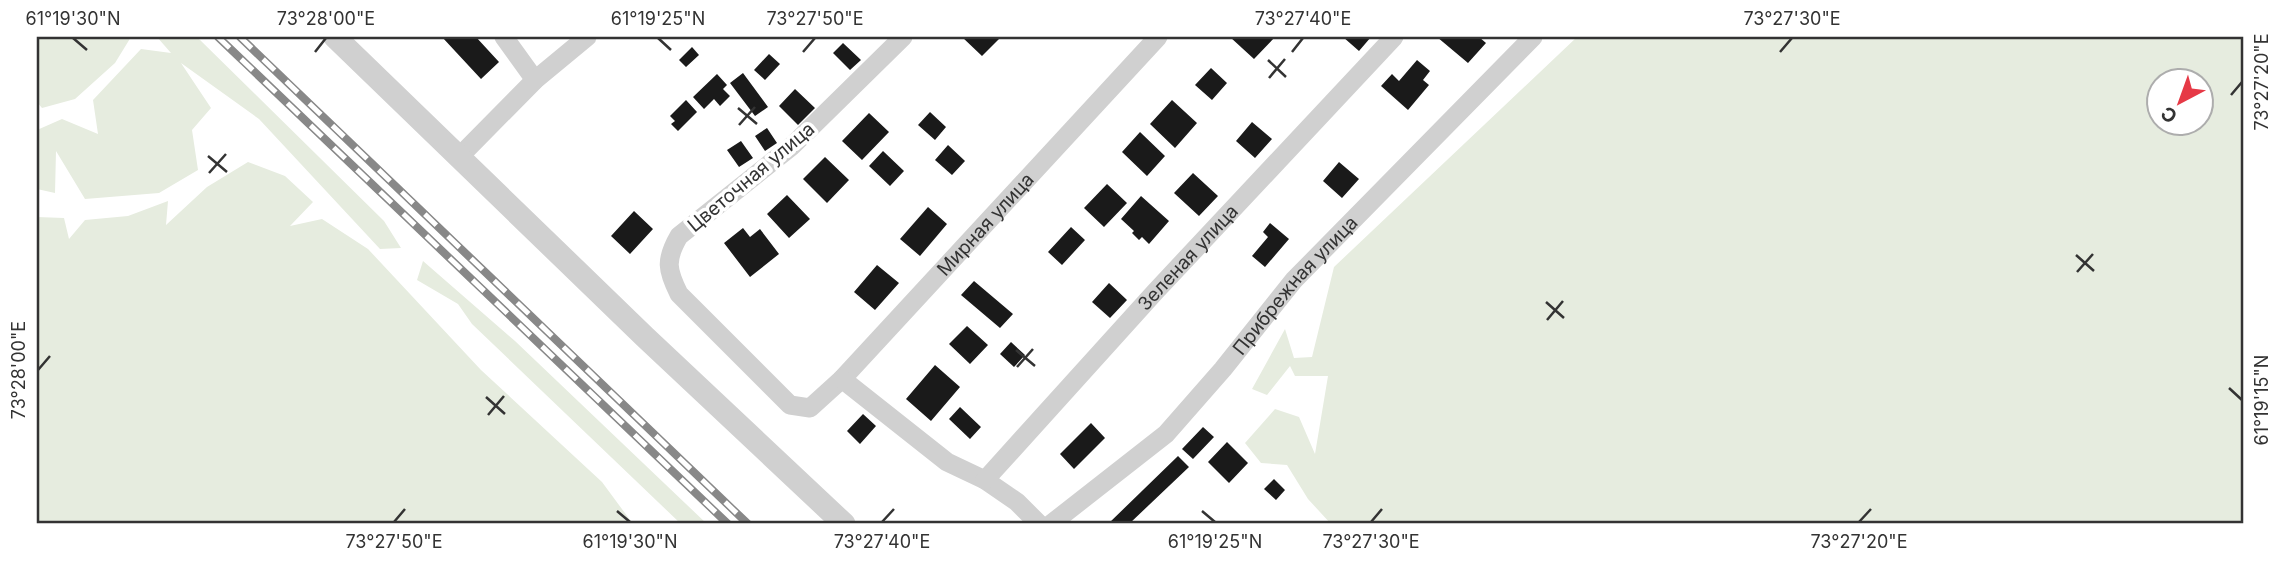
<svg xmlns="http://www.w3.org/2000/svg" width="2281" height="561" font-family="Inter,sans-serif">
  <rect width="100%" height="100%" fill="#fff"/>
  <path fill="#e6ecdf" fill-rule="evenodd" d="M37 37H131L115 63 75 99 42 108 37 102Z
    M157 37H197L384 221 401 248 380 249 259 119 181 63 211 108 192 130 198 170 159 193 85 199 56 151 55 193 37 189V130L62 119 98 134 93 100 141 49 171 53Z
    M1577 37H2244V524H1331L1308 499 1287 465 1261 463 1245 443 1275 409 1299 417 1315 454 1328 376H1295L1290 366 1267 395 1252 389 1285 329 1294 358 1312 357 1334 267ZM2158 80H2200V122H2158Z
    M248 162 285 176 313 202 290 226 322 219 368 249 481 370 602 482 633 524H37V217L64 218 69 239 85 220 128 216 168 201 166 225 207 187Z
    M423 261 515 341 707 524H681L472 324 458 304 417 280Z"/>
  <path fill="#1a1a1a" d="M442 37H476L499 62 481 79Z
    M962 37H1001L982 56Z
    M1230 37H1275L1254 59Z
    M1343 37H1371L1359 51Z
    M1437 37H1479L1486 43 1468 63Z
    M843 43 861 60 850 70 833 53Z
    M692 47 699 55 686 67 679 60Z
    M769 54 780 64 765 80 754 70Z
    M1417 60 1430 71 1423 80 1429 85 1408 110 1381 86 1392 74 1399 81Z
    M1211 68 1227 83 1212 100 1195 85Z
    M743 73 768 107 755 116 730 83Z
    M717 74 727 85 723 89 730 96 720 106 714 99 704 109 693 97Z
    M795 89 815 108 798 125 779 106Z
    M686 100 697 112 678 131 671 124 675 121 670 116Z
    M1172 100 1197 123 1175 148 1150 124Z
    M930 112 946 127 935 140 918 125Z
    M869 113 889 132 862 160 842 141Z
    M1252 122 1272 139 1255 158 1236 141Z
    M767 128 777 143 765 151 755 136Z
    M1140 132 1165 156 1147 176 1122 152Z
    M741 141 753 158 739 167 727 150Z
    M948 145 965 161 952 175 935 160Z
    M883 151 904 171 890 186 869 166Z
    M825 157 849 180 827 203 803 179Z
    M1339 162 1359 179 1342 198 1323 181Z
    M1193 173 1218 196 1199 216 1174 193Z
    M1107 184 1127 203 1104 227 1084 208Z
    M787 195 810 219 789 238 767 214Z
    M1141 196 1169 221 1149 244 1142 237 1139 240 1132 233 1134 231 1121 219Z
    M928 207 947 224 920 256 900 239Z
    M634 211 653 229 630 254 611 236Z
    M1270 223 1289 239 1265 267 1252 256 1268 237 1263 232Z
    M1071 227 1085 240 1062 265 1048 252Z
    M743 228 750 237 760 229 779 254 750 277 724 243Z
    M877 265 899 283 875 310 854 292Z
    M974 281 1013 314 1000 328 961 295Z
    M1109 283 1127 300 1110 318 1092 302Z
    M967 326 988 345 970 364 949 344Z
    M1011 342 1025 355 1014 367 1000 354Z
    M935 365 960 387 931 421 906 399Z
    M960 407 981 427 970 439 949 419Z
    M863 414 876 426 860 444 847 431Z
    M1091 423 1105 438 1074 469 1060 454Z
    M1203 427 1214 437 1193 459 1182 449Z
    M1227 442 1248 463 1229 483 1208 462Z
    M1178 456 1189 467 1129 524H1108Z
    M1274 479 1285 490 1276 500 1264 489Z"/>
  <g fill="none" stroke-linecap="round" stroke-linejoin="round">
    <g stroke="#d0d0d0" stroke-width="19">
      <path d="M504 37 535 80"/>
      <path id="s1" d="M903 37 792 146 679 236C665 260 667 270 679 294L790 405 810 408 842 379 1158 37"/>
      <path d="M459 157 535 80 587 37"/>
      <path d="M842 379 947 462 985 480 1017 502 1039 524"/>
      <path id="s2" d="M985 480 1155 292 1394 37"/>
      <path id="s3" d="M1051 524 1166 434 1223 369 1294 280 1533 37"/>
    </g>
    <path stroke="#d0d0d0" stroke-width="23" d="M335 37 645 337 844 524"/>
    <g stroke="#888" stroke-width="8">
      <path id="rail" d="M218 37 728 524
        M240 37 748 524"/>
    </g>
    <use href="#rail" stroke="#fff" stroke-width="5" stroke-dasharray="16" stroke-linecap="butt"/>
  </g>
  <path fill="none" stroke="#333" stroke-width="2.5" d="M73 38 87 50M658 38 671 50M315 52 326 38M803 52 815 38M1292 52 1303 38M1780 52 1792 38M1268 60 1286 77M1269 78 1285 59M2231 95 2242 82M738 108 757 124M739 125 755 107M208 156 227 172M209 173 226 154M2076 255 2094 271M2077 272 2093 254M1546 302 1564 318M1547 320 1563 301M1016 350 1035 366M1017 367 1033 349M38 370 50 356M2229 388 2242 400M486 397 505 414M488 415 504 396M617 511 630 522M1202 511 1215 522M394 522 405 509M882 522 894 509M1371 522 1382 509M1859 522 1871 509"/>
  <g text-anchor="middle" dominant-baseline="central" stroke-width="7" stroke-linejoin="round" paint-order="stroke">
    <g font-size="19" fill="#333" stroke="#fff">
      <text transform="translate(751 177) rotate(-40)">Цветочная улица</text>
      <text stroke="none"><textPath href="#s1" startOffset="793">Мирная улица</textPath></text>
      <text stroke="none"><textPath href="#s2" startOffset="301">Зеленая улица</textPath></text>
      <text stroke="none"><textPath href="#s3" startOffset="343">Прибрежная улица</textPath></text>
    </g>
  </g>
  <rect width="2281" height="561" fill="none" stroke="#ffffff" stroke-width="77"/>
  <g transform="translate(2180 102) rotate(221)"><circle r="33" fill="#ffffff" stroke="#adadad" stroke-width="2"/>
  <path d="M0-5L12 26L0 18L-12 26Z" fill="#e63946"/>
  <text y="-10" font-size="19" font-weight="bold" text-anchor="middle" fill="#333333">С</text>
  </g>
  <rect x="38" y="38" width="2204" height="484" fill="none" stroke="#333" stroke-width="2.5"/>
  <g font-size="18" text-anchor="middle" fill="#333">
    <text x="73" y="25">61°19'30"N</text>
    <text x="326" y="25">73°28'00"E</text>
    <text x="658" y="25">61°19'25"N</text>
    <text x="815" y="25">73°27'50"E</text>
    <text x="1303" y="25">73°27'40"E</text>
    <text x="1792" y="25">73°27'30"E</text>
    <text transform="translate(2262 82) rotate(-90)" y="6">73°27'20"E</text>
    <text transform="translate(19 370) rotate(-90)" y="6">73°28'00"E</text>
    <text transform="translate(2262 400) rotate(-90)" y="6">61°19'15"N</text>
    <text x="394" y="548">73°27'50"E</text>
    <text x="630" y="548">61°19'30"N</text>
    <text x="882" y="548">73°27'40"E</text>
    <text x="1215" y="548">61°19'25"N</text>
    <text x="1371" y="548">73°27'30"E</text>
    <text x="1859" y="548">73°27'20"E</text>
  </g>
</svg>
